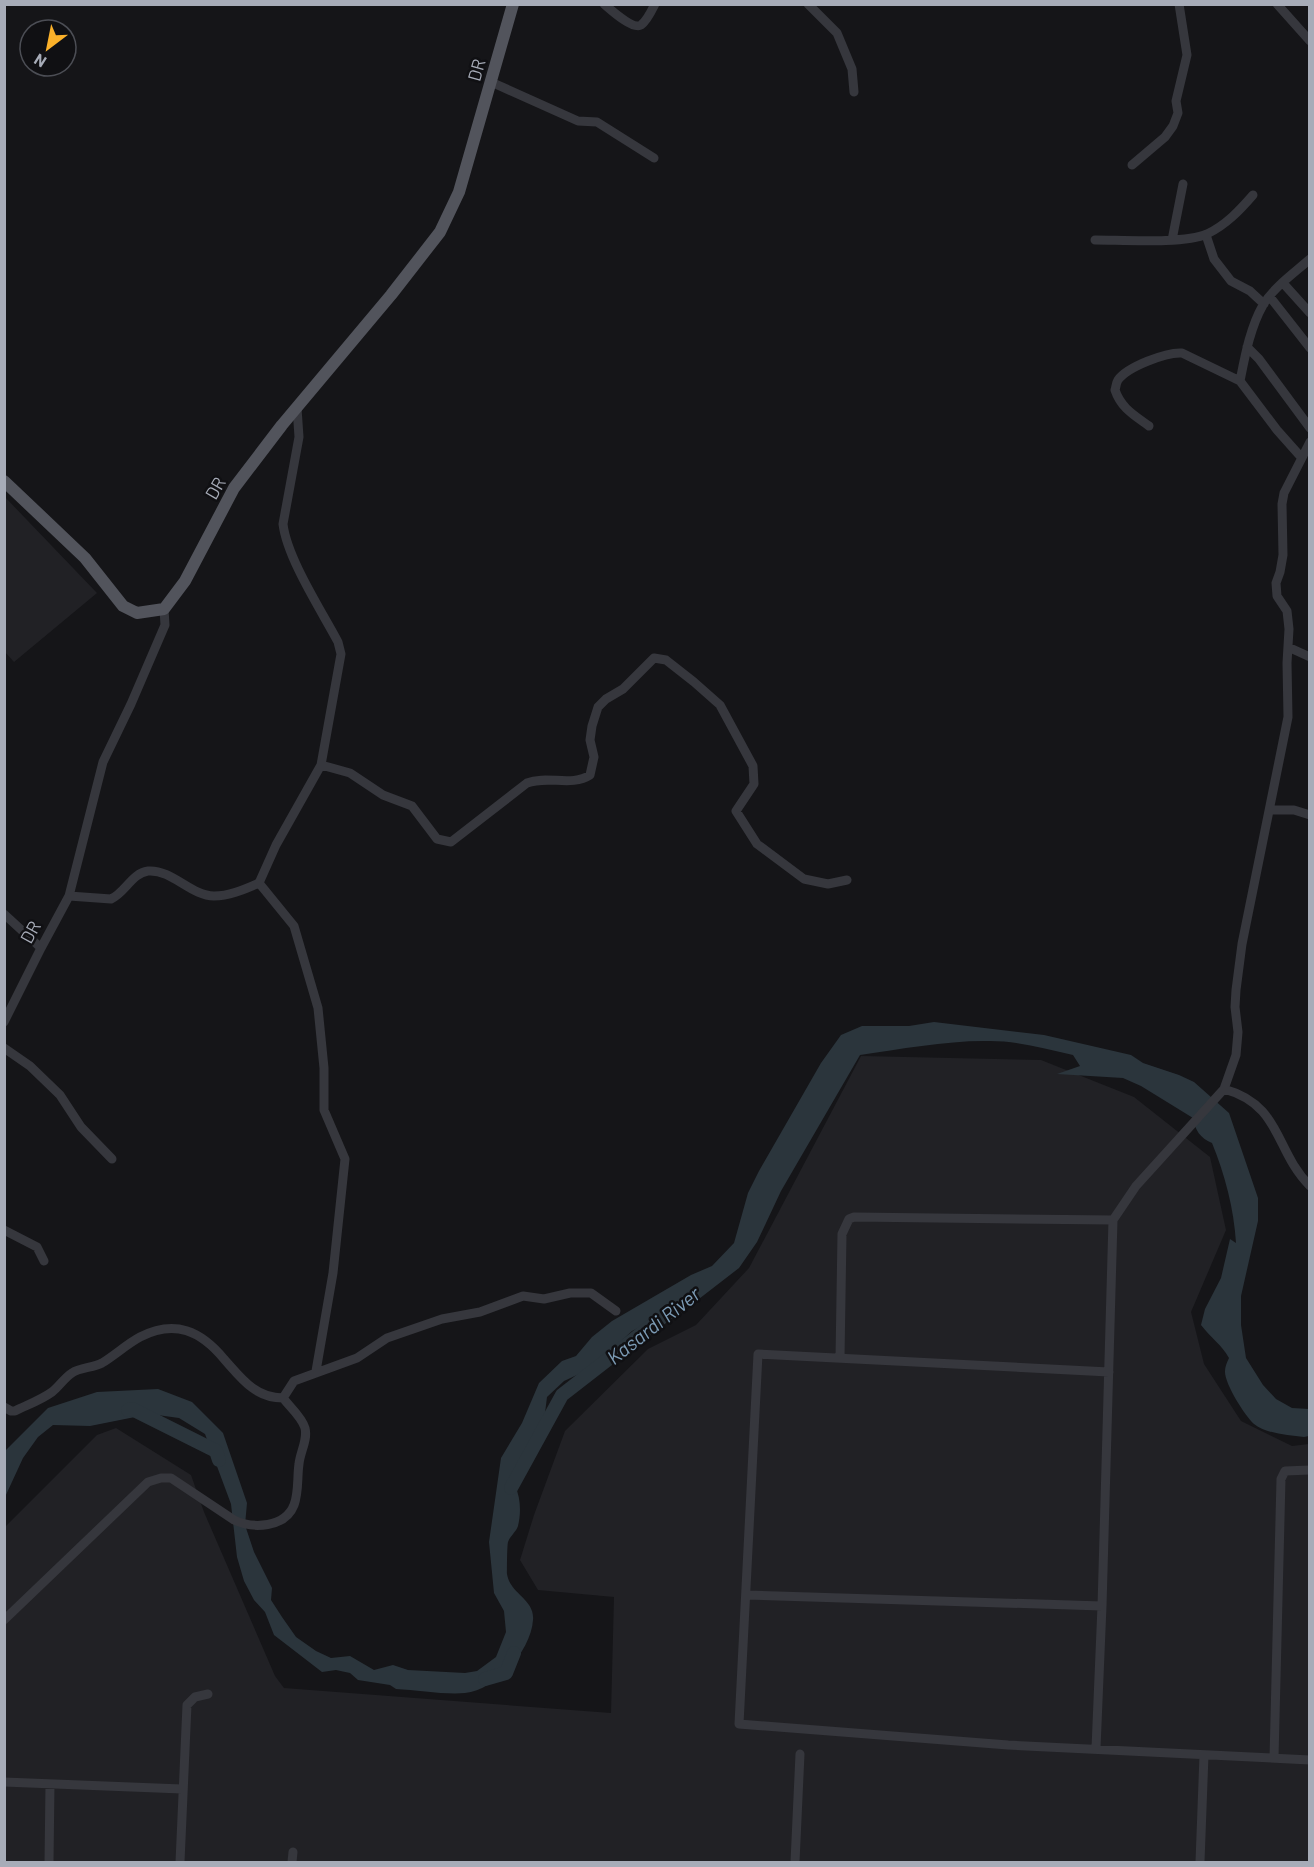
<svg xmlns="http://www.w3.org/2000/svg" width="1314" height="1867" font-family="Barlow,sans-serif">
  <rect width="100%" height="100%" fill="#151518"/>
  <path fill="#212125" d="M4 496 97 593 14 662 5 652Z
    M861 1056 1041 1060 1134 1097 1210 1157 1226 1230 1191 1312 1204 1364 1241 1421 1292 1446 1309 1444V1862H5V1527L97 1435 116 1428 191 1475 204 1512 275 1676 284 1688 611 1713 614 1597 538 1590 520 1560 534 1515 565 1431 648 1349 696 1325 749 1268Z"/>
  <path fill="#2b353c" d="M934 1022 1044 1035 1131 1055 1143 1063 1179 1075 1194 1082 1229 1113 1258 1198V1221L1241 1296V1325L1246 1358 1263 1385 1276 1399 1292 1408 1309 1409V1436L1304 1437C1288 1435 1267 1434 1254 1424 1245 1416 1224 1383 1225 1371 1225 1367 1227 1362 1229 1358 1221 1344 1211 1338 1201 1325L1205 1309 1221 1278 1230 1239 1236 1243C1234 1209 1225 1175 1212 1143 1200 1138 1195 1130 1193 1118L1141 1086 1123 1078 1057 1074 1080 1066 1073 1055C1046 1049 1018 1041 990 1041 950 1040 901 1049 860 1055L781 1191 757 1242 739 1268 673 1319 659 1318 632 1331 592 1368 564 1381 547 1397 543 1429 533 1452 522 1465 515 1486C521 1498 521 1514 518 1526 516 1532 510 1536 508 1542 507 1546 507 1569 507 1574 510 1594 535 1599 533 1620 531 1651 496 1690 465 1693 446 1695 417 1690 396 1689L390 1685 358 1680 350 1673 336 1670 322 1672 274 1635 265 1612 254 1600 244 1581 237 1557 231 1504 205 1434 179 1418 150 1414 90 1426 53 1425 38 1437 23 1458 5 1497V1451L48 1408 97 1392 158 1389 192 1402 223 1433 247 1503 245 1525 254 1552 272 1588 271 1600 282 1617 296 1637 316 1651 331 1658 350 1656 374 1670 393 1665 408 1670 465 1673 477 1671 496 1657 506 1632 504 1611 494 1593 489 1542 501 1458 522 1423 539 1383 562 1361 576 1356 592 1337 612 1321 691 1275 712 1266 734 1243 748 1193 759 1171 821 1063 841 1035 862 1026H909Z"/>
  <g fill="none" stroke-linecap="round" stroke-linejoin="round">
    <path stroke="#2b353c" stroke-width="14" d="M128 1410 132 1409 216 1451 219 1460
      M511 1488 562 1395 674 1308
      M485 1679 506 1673 514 1653"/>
    <path stroke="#36373d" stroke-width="9" d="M604 4C611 10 633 30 641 25 647 21 652 10 655 4
      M808 4 837 33 852 69 854 92
      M1277 4 1310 41
      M491 82 578 121 597 122 654 158
      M1132 165 1165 137 1173 126 1178 113 1176 101 1187 55 1179 4
      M1206 235 1214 259 1231 281 1250 291 1264 304
      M1095 240C1123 240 1184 244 1207 234 1226 225 1240 210 1253 195
      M1172 240 1183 184
      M1283 283 1310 313
      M1270 297 1310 348
      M1247 347 1259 359 1310 428
      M1240 381C1245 356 1250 328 1263 305 1274 287 1294 273 1310 259
      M1149 426C1134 415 1121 408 1115 390 1116 387 1116 383 1118 380 1127 367 1166 352 1182 353L1240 381 1277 430 1301 457
      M1288 647 1310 657
      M321 765 350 773 383 795 412 806 437 839 451 842 527 783C547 775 572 787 590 775L594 757 590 740 592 726 598 707 606 699 623 689 654 658 666 660 694 682 720 705 753 766 754 784 736 811 757 844 804 879 828 884 847 880
      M1271 810H1294L1310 815
      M259 883 294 926 318 1008 324 1068V1110L345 1159 333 1273 316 1371
      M69 896 111 899C125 893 132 873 148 871 172 869 191 896 214 896 230 896 245 889 259 883L276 845 321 765 341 654 338 642C321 610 287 558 283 524L299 437 297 408
      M4 914 41 948
      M4 1022 41 948 69 896 103 762 131 704 165 625 164 609
      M4 1048 30 1066 60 1095 81 1127 112 1159
      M1224 1089C1282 1105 1274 1150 1310 1186
      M4 1230 37 1247 44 1261
      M840 1358 842 1234 849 1219 854 1217 1113 1220
      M1109 1372 758 1354 739 1724 1008 1745 1310 1760
      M4 1407 11 1411H15C27 1405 41 1400 52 1392 59 1387 64 1378 72 1373 80 1367 93 1368 102 1363 115 1355 127 1344 140 1337 175 1319 201 1331 224 1359 241 1378 255 1398 283 1398L294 1381 357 1358 387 1338 442 1319 480 1312 523 1296 544 1299 570 1293H591L616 1311
      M746 1595 1102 1606
      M4 1620 148 1482 161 1478H171L234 1520C253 1529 285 1528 294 1505 299 1492 297 1477 299 1464 300 1452 308 1440 305 1428 302 1417 289 1406 283 1398
      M1096 1748 1102 1606 1113 1220 1136 1186 1224 1089 1236 1055 1238 1032 1235 1007 1236 990 1242 944 1288 717 1287 663 1289 629 1287 611 1277 596 1276 583 1280 572 1283 555 1282 504 1284 493 1310 442
      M1274 1758 1281 1479 1285 1471 1310 1470
      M4 1782 182 1789
      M49 1862 50 1784
      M180 1862 187 1705 195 1697 208 1694
      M292 1862 293 1852
      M795 1862 800 1754
      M1200 1862 1204 1755"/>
    <path stroke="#52545c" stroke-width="12" d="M4 481 85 558 123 606 137 613 164 609 185 581 234 488 282 425 391 295 440 232 459 192 513 4"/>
  </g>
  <g text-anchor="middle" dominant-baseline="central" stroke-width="5" stroke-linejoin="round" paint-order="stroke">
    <g font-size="18" fill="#a7acb8" stroke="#101013">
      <text transform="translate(476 70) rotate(-74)">DR</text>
      <text transform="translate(215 488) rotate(-60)">DR</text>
      <text transform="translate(30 932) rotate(-61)">DR</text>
    </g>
    <g font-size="20" font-style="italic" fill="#7c9bb5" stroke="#101013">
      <text transform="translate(653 1325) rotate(-38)">Kasardi River</text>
    </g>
  </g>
  <rect width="1314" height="1867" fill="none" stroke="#a7acb8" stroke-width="12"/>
  <g transform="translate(48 48) rotate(212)"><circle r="28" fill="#101013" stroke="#4c4e55" stroke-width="1.5"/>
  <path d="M0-4.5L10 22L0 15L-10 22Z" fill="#fbb12a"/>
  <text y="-9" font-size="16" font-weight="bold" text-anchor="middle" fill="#a7acb8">N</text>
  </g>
</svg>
